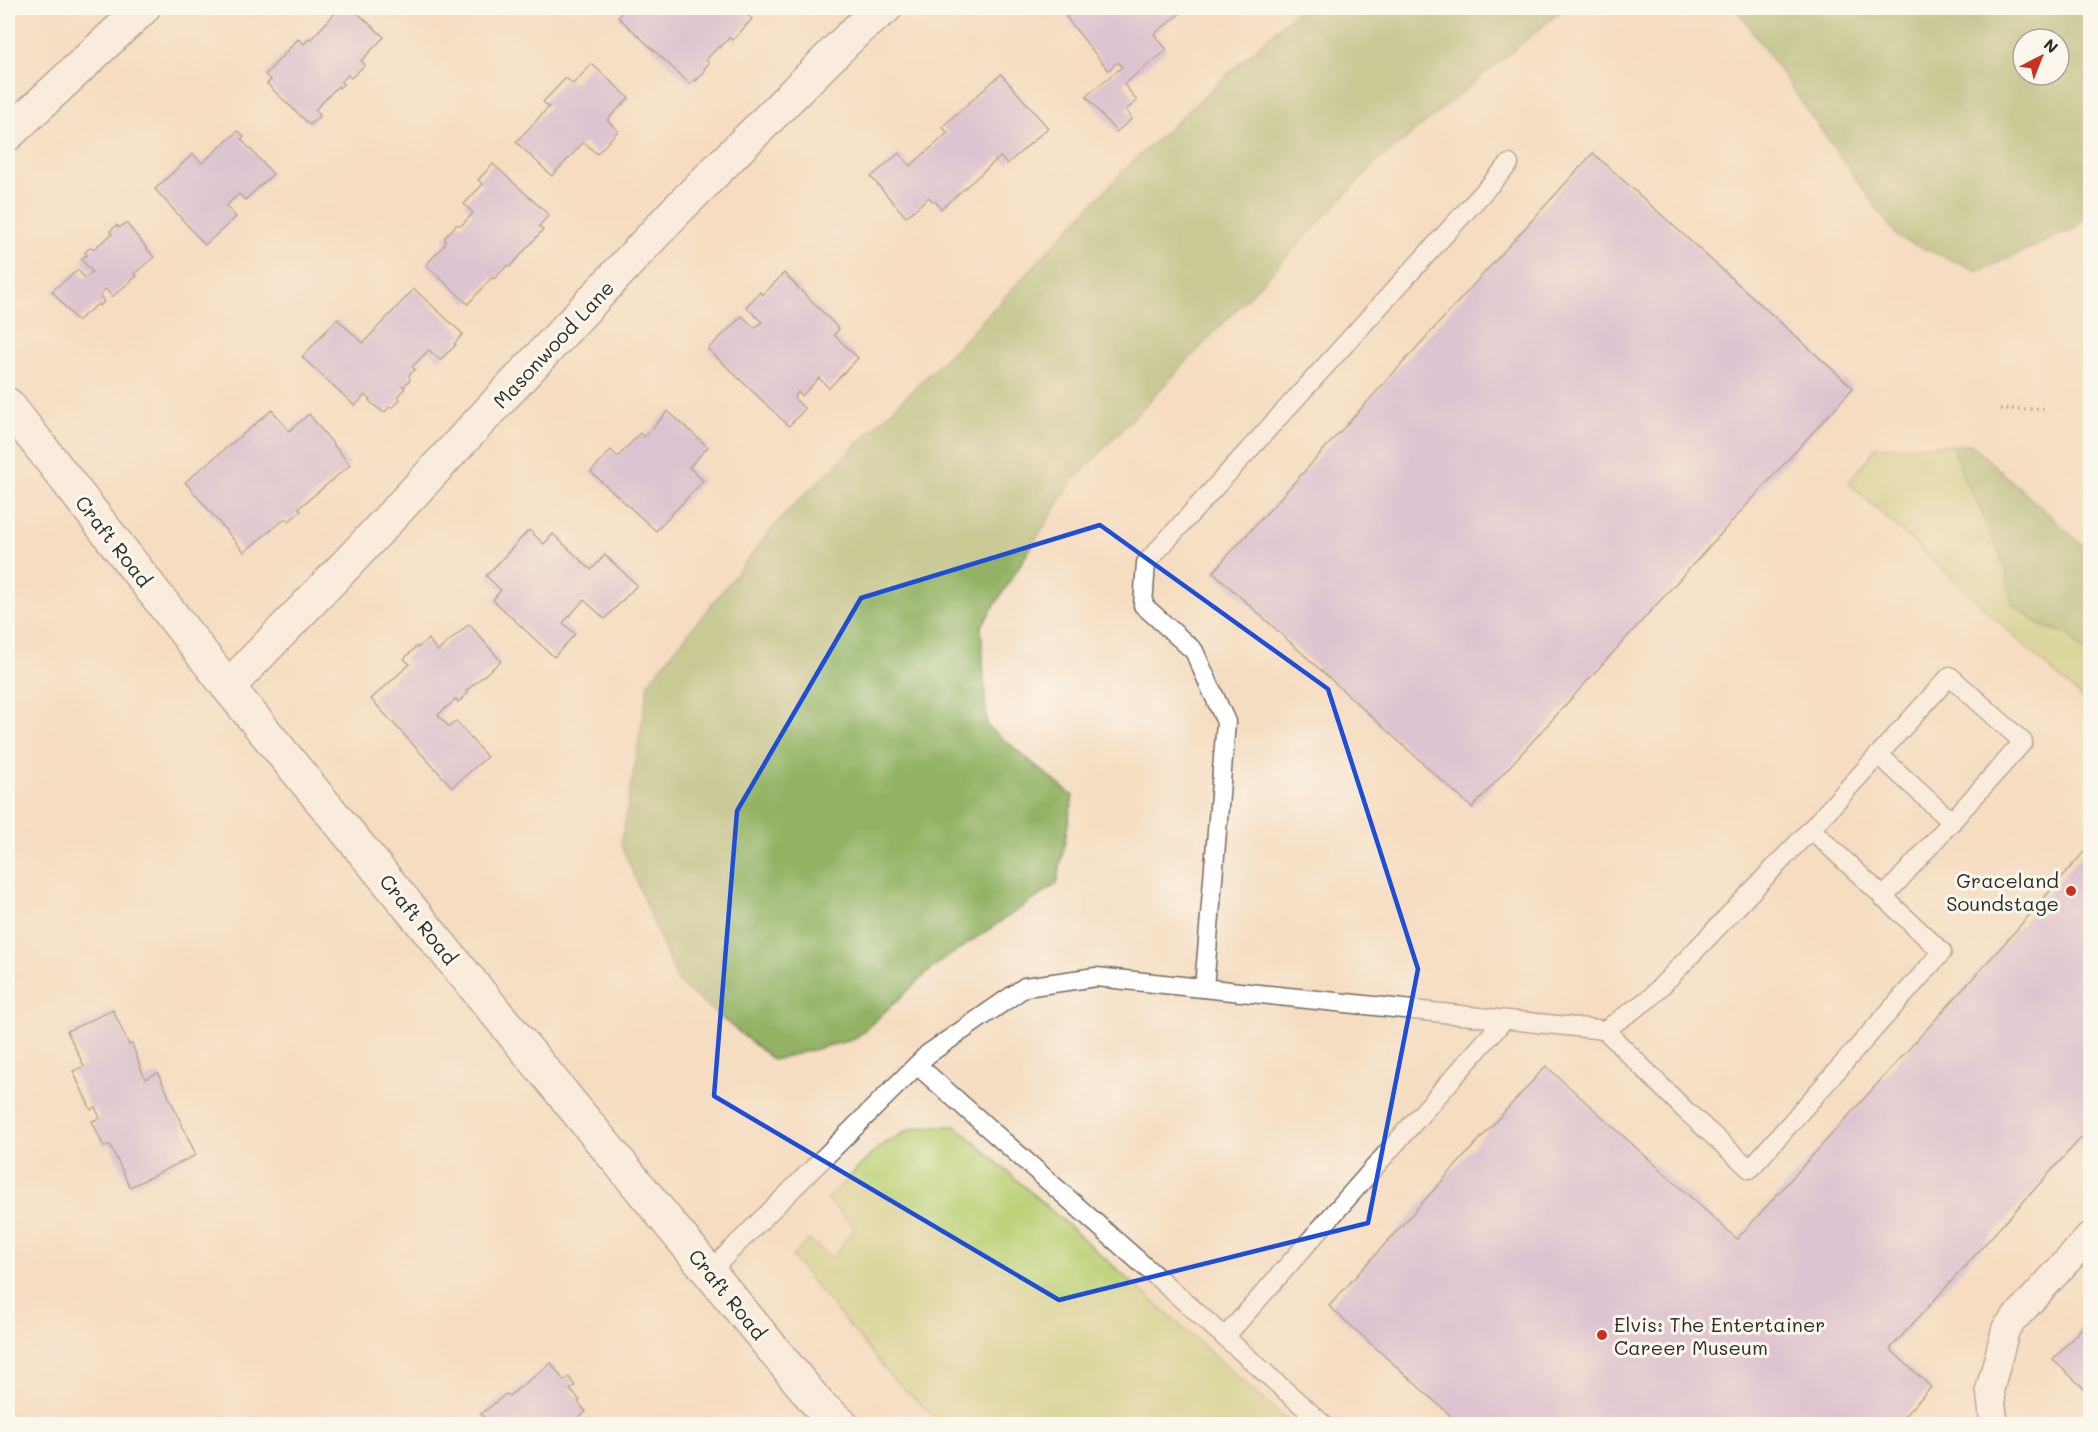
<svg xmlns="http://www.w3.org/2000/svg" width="2098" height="1432" viewBox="0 0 2098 1432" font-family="Mali,sans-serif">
  <rect width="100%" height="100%" fill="#fbf7ec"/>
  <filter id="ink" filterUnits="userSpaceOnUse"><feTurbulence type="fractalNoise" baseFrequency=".0167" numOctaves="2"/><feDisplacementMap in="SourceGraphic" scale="12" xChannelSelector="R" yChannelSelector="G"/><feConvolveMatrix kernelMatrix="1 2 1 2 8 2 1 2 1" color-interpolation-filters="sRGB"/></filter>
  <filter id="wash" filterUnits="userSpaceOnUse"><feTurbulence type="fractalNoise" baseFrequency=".008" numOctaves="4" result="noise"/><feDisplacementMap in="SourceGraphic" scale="24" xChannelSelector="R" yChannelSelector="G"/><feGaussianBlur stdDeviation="1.35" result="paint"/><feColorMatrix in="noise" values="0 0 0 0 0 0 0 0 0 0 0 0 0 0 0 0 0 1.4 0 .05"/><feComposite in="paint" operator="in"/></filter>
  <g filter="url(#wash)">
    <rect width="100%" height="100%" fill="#f5ddc1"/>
    <g fill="#bacf72" stroke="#727d4e" stroke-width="1.5">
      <polygon points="1953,445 1964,478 1981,509 2006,570 2012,603 2042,626 2068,634 2090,659 2090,706 1849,483 1876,447"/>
      <polygon points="933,1126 956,1126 1291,1424 943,1424 893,1379 792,1257 809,1240 832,1258 855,1228 827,1199 878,1148 910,1129"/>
    </g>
    <g fill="#93b264" stroke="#5f6e48" stroke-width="1.5" fill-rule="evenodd">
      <polygon points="1300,8 1565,8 1374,165 1072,482 981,627 987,726 1073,796 1057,884 937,964 855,1039 773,1060 678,982 621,844 649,682 781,518 965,339 1129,165"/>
      <path d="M1736,8H2090V212L2072,230L1979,271L1898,238L1818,126ZM2023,39H2059V75H2023Z"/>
      <polygon points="1971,444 2090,552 2090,659 2068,634 2042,626 2012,603 2006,570 1981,509 1964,478 1953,445"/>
    </g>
    <g id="blocks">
      <g fill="#c0a6e2">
        <polygon points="340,8 352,8 384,37 361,61 365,65 351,78 348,75 341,82 343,84 339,88 338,86 315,110 320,115 310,125 267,84 271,80 265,75 298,39 304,44 309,38 310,40"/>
        <polygon points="626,8 654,8 658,11 662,8 739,8 752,19 733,40 729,38 720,48 719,46 706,60 709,63 704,69 705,71 696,81 695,79 690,84 618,17"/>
        <polygon points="1078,8 1187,8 1154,34 1167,50 1124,84 1137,101 1126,110 1132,119 1116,132 1086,96 1122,67 1118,62 1108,70 1066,17"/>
        <polygon points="592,64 629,98 607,120 618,131 597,154 584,142 552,176 516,142 549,107 543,102 566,78 573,84"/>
        <polygon points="1001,74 1048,128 1007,164 1000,157 941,209 935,201 932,201 929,197 906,217 871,177 899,153 910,166 948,133 942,127"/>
        <polygon points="238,131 244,137 241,139 273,174 245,200 239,194 226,206 236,217 205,245 155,189 193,154 202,163"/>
        <polygon points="1593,153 1853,388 1472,808 1213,572"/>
        <polygon points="493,164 549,215 539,226 543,230 510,267 508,265 494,279 492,277 468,304 426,265 445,244 445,237 456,225 462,225 473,213 464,204 483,184 478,180"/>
        <polygon points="126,223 154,257 134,274 137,276 112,297 106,289 100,295 104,302 99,306 98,304 77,321 52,291 78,270 85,278 92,272 81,259 87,255 85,252 91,247 93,249 112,234 110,231 117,225 119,228"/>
        <polygon points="784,273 839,329 834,335 858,358 829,388 819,378 802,396 798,392 794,398 805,409 789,426 708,349 742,316 755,328 762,322 746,307 760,292 763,295"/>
        <polygon points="414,289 463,334 454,344 456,345 440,360 429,350 412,367 415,369 409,375 410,380 404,386 402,386 405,388 399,396 400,400 393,407 389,407 384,413 369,401 370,400 365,395 355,406 302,357 337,319 363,343"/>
        <polygon points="272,410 289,431 309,414 350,465 299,508 301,511 289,521 286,518 244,552 185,482"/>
        <polygon points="668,411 708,447 689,467 703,481 656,531 591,472 611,450 618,457 640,433 644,437"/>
        <polygon points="529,530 544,544 553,534 591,570 605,555 637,585 605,619 584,600 563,623 575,634 554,657 493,600 501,590 486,576"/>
        <polygon points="469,624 501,661 466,691 468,693 458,702 456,699 438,715 449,727 456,721 487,757 452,787 371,699 410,664 404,659 417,646 418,648 428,639 438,651"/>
        <polygon points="2090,845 2090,1128 1890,1349 1931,1387 1897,1424 1460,1424 1329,1306 1546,1066 1737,1239 2011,936"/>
        <polygon points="113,1010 129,1045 132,1044 145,1079 158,1073 196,1155 130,1187 110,1145 104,1147 92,1121 100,1118 95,1107 91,1110 73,1071 84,1066 67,1031"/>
        <polygon points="2090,1319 2090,1394 2053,1360"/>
        <polygon points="551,1363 564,1381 569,1377 575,1386 570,1390 580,1400 578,1402 586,1412 571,1424 535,1424 532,1421 528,1424 490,1424 481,1414 506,1394 509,1396"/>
      </g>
    </g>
  </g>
  <g filter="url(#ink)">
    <use href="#blocks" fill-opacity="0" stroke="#726960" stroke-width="1.5"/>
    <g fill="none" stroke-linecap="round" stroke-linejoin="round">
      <defs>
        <g id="service">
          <polyline points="1879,755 1952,822"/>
          <polyline points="1204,988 1226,722 1194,651 1143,605 1146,563 1509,164"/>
          <polyline points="1605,1030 1685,1110 1750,1169 1942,952 1811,829"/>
          <polyline points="917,1065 1323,1424"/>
          <polyline points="709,1272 928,1054 1025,987 1096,977 1605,1030 1650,998 1811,829 1950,676 2023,742 1883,898"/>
          <polyline points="1225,1337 1504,1020"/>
        </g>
        <polyline id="pedestrian" points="1994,1424 1990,1389 2006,1328 2090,1236"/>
        <g id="minor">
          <polyline points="8,134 143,8"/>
          <polyline points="228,687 345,566 674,213 859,28 885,8"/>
        </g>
        <polyline id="tertiary" points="8,405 228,687 818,1404 841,1424"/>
      </defs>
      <use href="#service" stroke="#726960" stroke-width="21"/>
      <use href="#pedestrian" stroke="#726960" stroke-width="30"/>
      <use href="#minor" stroke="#726960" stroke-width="36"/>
      <use href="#tertiary" stroke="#726960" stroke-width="36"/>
      <polyline stroke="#726960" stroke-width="4" stroke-dasharray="1.5 4.5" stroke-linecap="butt" points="2000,409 2048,409"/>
      <use href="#service" stroke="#fff" stroke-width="18"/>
      <use href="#pedestrian" stroke="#fff" stroke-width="27"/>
      <use href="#minor" stroke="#fff" stroke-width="33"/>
      <use href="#tertiary" stroke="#fff" stroke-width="33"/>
    </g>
  </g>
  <path d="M0 0H2098V1432H0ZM1100,525L1328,689L1418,969L1368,1223L1059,1300L714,1096L737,811L861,598Z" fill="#f5ddc1" fill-opacity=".55" fill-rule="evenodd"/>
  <path fill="none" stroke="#1d4ed8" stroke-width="4.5" stroke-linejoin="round" d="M1100,525L1328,689L1418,969L1368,1223L1059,1300L714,1096L737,811L861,598Z"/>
  <g fill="#c8321e" stroke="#fbf7ec" stroke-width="2">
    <circle cx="2071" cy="891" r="6"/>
    <circle cx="1602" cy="1335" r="6"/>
  </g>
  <g text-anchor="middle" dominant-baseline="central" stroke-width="6" stroke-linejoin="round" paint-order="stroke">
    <g font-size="20" fill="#2b2b2b" stroke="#fbf7ec">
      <text transform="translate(553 344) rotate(-47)">Masonwood Lane</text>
      <text transform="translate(114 541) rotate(52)">Craft Road</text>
      <text transform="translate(419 919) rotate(51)">Craft Road</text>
      <text transform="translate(728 1294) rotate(51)">Craft Road</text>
    </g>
    <g font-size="20" fill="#2b2b2b" stroke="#fbf7ec" text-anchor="end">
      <text x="2059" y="880">Graceland<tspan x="2059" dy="23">Soundstage</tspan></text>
      <text x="1614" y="1324" text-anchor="start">Elvis: The Entertainer<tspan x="1614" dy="23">Career Museum</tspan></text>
    </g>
  </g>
  <rect width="2098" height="1432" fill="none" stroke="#fbf7ec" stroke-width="30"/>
  <g transform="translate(2041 57) rotate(42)"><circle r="28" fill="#fbf7ec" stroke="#a8a59f" stroke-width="1.5"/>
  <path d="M0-4.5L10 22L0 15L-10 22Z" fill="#c8321e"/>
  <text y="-9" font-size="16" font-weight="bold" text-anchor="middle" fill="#2b2b2b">N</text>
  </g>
</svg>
